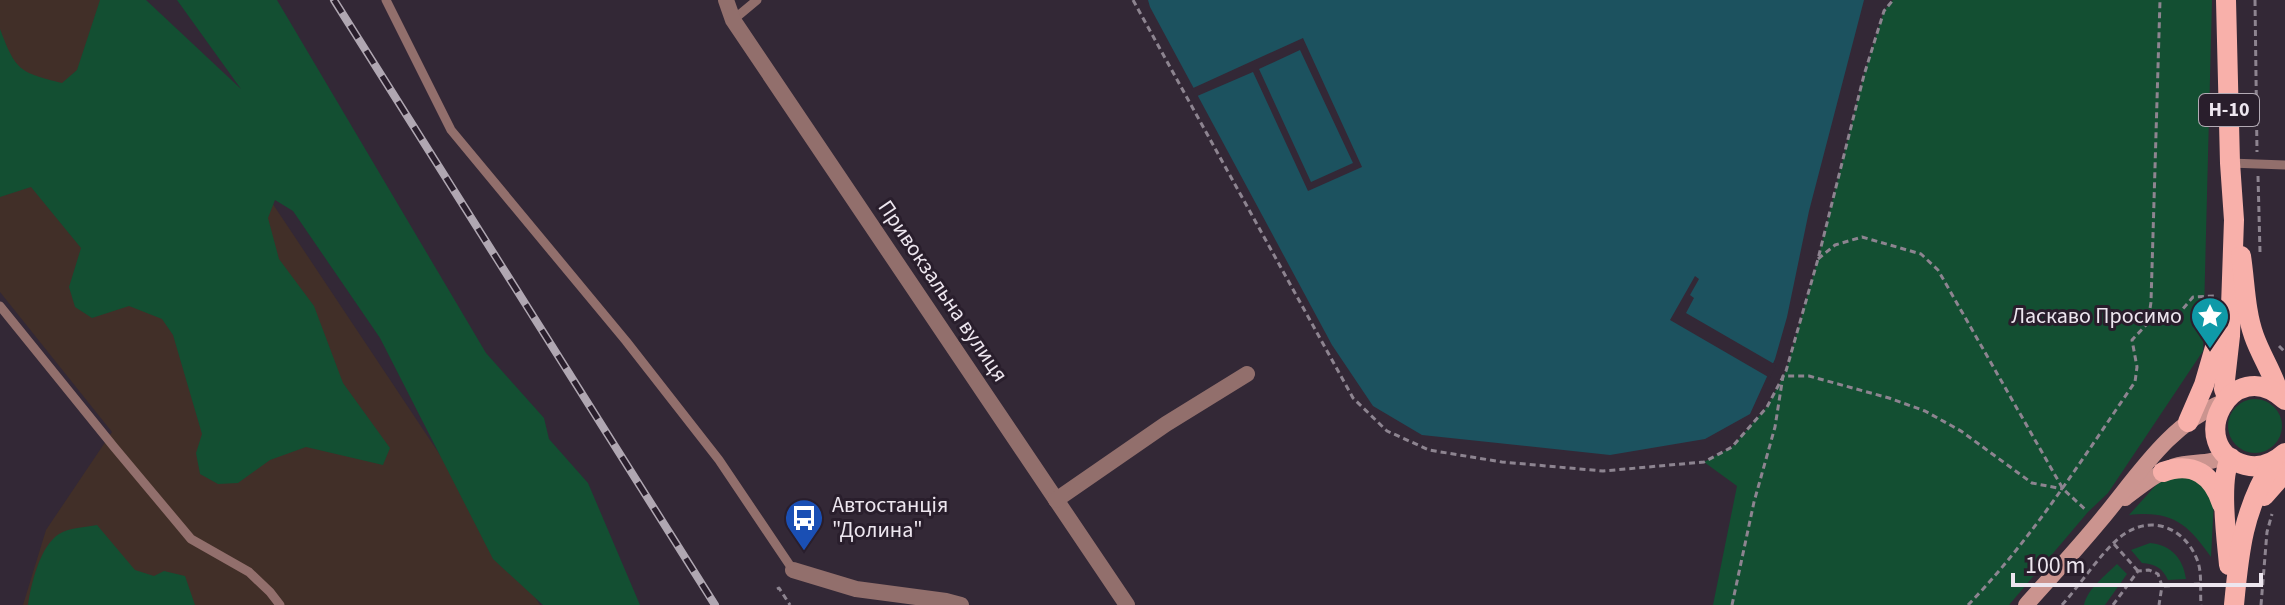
<svg xmlns="http://www.w3.org/2000/svg" width="2285" height="605" viewBox="0 0 2285 605" font-family="'Source Sans 3',sans-serif">
  <rect width="100%" height="100%" fill="#332836"/>
  <polygon fill="#412f28" points="0,0 137,0 540,605 23,605 46,530 112,432 0,292"/>
  <g fill="#134f32">
    <path d="M100,0H146L241,89L177,0H277L486,353L544,418L549,439L588,483L640,605H543L493,559L380,338L293,211L275,200L268,218L279,259L314,306L343,383L390,448L383,465L306,447L270,460L238,483L218,484L200,474L196,453L202,434L173,335L162,319L129,306L92,318L75,307L69,287L81,248L31,187L0,197V29C16,71 19,72 62,83L77,70Z"/>
    <polygon points="1893,0 2212,0 2203,351 2108,493 2088,512 2009,605 1713,605 1737,486 1704,462 1732,447 1767,407 1786,371 1818,259 1864,75 1884,11"/>
    <circle cx="2255" cy="426" r="27"/>
    <path d="M2196,476L2214,500L2211,557C2188,524 2172,510 2129,515L2157,484L2166,478Z"/>
    <path d="M97,525L135,570L154,576L164,571L185,576L195,605H28C31,584 40,546 59,534C68,528 86,527 97,525Z"/>
    <path d="M2150,543C2171,545 2183,558 2186,579L2168,580C2162,568 2156,564 2142,563L2131,550Z"/>
    <path d="M2117,564L2127,574L2105,605H2084C2088,588 2105,576 2117,564Z"/>
  </g>
  <polygon fill="#1c525f" points="1148,0 1864,0 1809,211 1787,317 1775,359 1750,414 1705,439 1610,455 1422,435 1373,406 1332,345 1150,7"/>
  <g fill="#332836" fill-rule="evenodd">
    <path d="M1303,38L1362,167L1308,191L1253,72L1195,97L1191,89ZM1300,50L1353,163L1311,182L1259,69Z"/>
    <polygon points="1695,276 1699,279 1690,295 1694,298 1686,313 1776,365 1770,378 1670,320"/>
  </g>
  <g fill="none" stroke-linecap="round" stroke-linejoin="round">
    <g stroke="#8d8490" stroke-width="3" stroke-dasharray="6 4" stroke-linecap="butt">
      <polyline points="1133,0 1353,398 1387,431 1429,450 1502,462 1603,471 1704,462 1732,447 1767,407 1786,371 1818,259 1864,75 1884,11 1893,0"/>
      <polyline points="2255,0 2257,152"/>
      <polyline points="2258,176 2260,252"/>
      <polyline points="1818,259 1835,245 1862,237 1921,254 1938,270 2063,489 2087,511"/>
      <polyline points="2148,323 2175,318 2193,297 2214,296"/>
      <polyline points="2279,346 2285,352"/>
      <polyline points="2114,544 2138,571"/>
      <polyline points="2164,586 2200,584"/>
      <polyline points="777,589 779,588 790,605"/>
      <polyline points="1732,605 1754,502 1775,427 1783,376 1809,376 1889,398 1925,411 1961,431 2032,483 2063,489"/>
      <path d="M1968,605C2033,538 2082,459 2135,382L2137,367L2132,340L2148,323L2151,302L2160,0"/>
      <path d="M2062,605C2080,585 2100,554 2119,538C2149,513 2185,526 2198,562C2202,574 2200,592 2201,605"/>
      <polyline points="2113,605 2138,571 2149,570 2158,574 2162,586 2159,605"/>
      <polyline points="2261,605 2267,532 2272,514"/>
    </g>
    <g stroke="#926f6c" stroke-width="9">
      <polyline points="386,0 451,130 626,341 719,460 793,570"/>
      <polyline points="733,20 757,0"/>
      <polyline points="2230,163 2285,165"/>
      <polyline points="0,306 114,447 191,539 249,572 270,592 280,605"/>
    </g>
    <g stroke="#926f6c" stroke-width="16">
      <polyline points="726,0 733,20 1127,605"/>
      <polyline points="1056,500 1166,424 1247,374"/>
      <polyline points="793,570 856,589 946,601 961,605"/>
    </g>
    <g stroke="#cb948f" stroke-width="16">
      <path d="M2125,498C2141,486 2157,473 2175,466C2192,460 2212,466 2226,454"/>
      <path d="M2026,605C2051,577 2076,550 2100,521C2137,477 2168,425 2223,402"/>
    </g>
    <g stroke="#f8b0aa" stroke-width="20">
      <polyline points="2226,0 2230,163 2234,220 2230,336 2224,389 2227,397"/>
      <path d="M2241,256C2245,282 2245,311 2254,336C2261,356 2273,373 2279,394"/>
      <path d="M2285,400C2231,350 2182,449 2245,465C2260,469 2274,463 2285,453"/>
      <polyline points="2188,422 2204,385 2220,330"/>
      <path d="M2163,472C2193,461 2213,475 2222,504"/>
      <polyline points="2264,496 2285,472"/>
      <path d="M2229,565C2227,541 2218,477 2231,458"/>
      <path d="M2234,605C2239,551 2243,510 2273,462"/>
    </g>
    <defs>
      <polyline id="rail" points="334,0 715,605"/>
    </defs>
    <use href="#rail" stroke="#b0a7b2" stroke-width="8"/>
    <use href="#rail" stroke="#291e2c" stroke-width="5" stroke-dasharray="15" stroke-linecap="butt"/>
  </g>
  <defs>
    <symbol id="sight-pin" viewBox="-11 -11 22 30"><path d="M0 17L-7.5 6A9.5 9.5 0 1 1 7.5 6Z" fill="#0f9aa8" stroke="#291e2c"/><path d="M0-6L1.8-2.2L6-1.7L2.9 1.2L3.7 5.4L0 3.3L-3.7 5.4L-2.9 1.2L-6-1.7L-1.8-2.2Z" fill="#fff"/></symbol>
    <symbol id="bus-pin" viewBox="-11 -11 22 30"><path d="M0 17L-7.5 6A9.5 9.5 0 1 1 7.5 6Z" fill="#1a4fb4" stroke="#291e2c"/><path d="M-5-6H5V4H4V6H2V4H-2V6H-4V4H-5ZM-3.5-4V0h7V-4ZM-3.5 1.2v1.5H-2V1.2ZM2 1.2v1.5H3.5V1.2Z" fill="#fff"/></symbol>
  </defs>
  <g fill-rule="evenodd">
    <use href="#sight-pin" x="2188" y="294" width="44" height="60"/>
    <use href="#bus-pin" x="782" y="496" width="44" height="60"/>
  </g>
  <g text-anchor="middle" dominant-baseline="central" stroke-width="6" stroke-linejoin="round" paint-order="stroke">
    <rect fill="#291e2c" stroke="#b2aab4" stroke-width="2" x="2199" y="94" width="60" height="32" rx="6"/>
    <g font-size="20" font-weight="bold" fill="#ede6ef">
      <text x="2229" y="110">Н-10</text>
    </g>
    <g font-size="22" fill="#ede6ef" stroke="#291e2c">
      <text transform="translate(943 291) rotate(56)">Привокзальна вулиця</text>
    </g>
    <g font-size="22" fill="#ede6ef" stroke="#291e2c" text-anchor="end">
      <text x="2182" y="316">Ласкаво Просимо</text>
      <text x="832" y="505" text-anchor="start">Автостанція<tspan x="832" dy="25">"Долина"</tspan></text>
    </g>
  </g>
  <path d="M2013 573v12h248v-12" fill="none" stroke="#ede6ef" stroke-width="4"/>
  <text x="2025" y="573" font-size="24" fill="#ede6ef" stroke="#291e2c" stroke-width="6" paint-order="stroke">100 m</text>
</svg>
